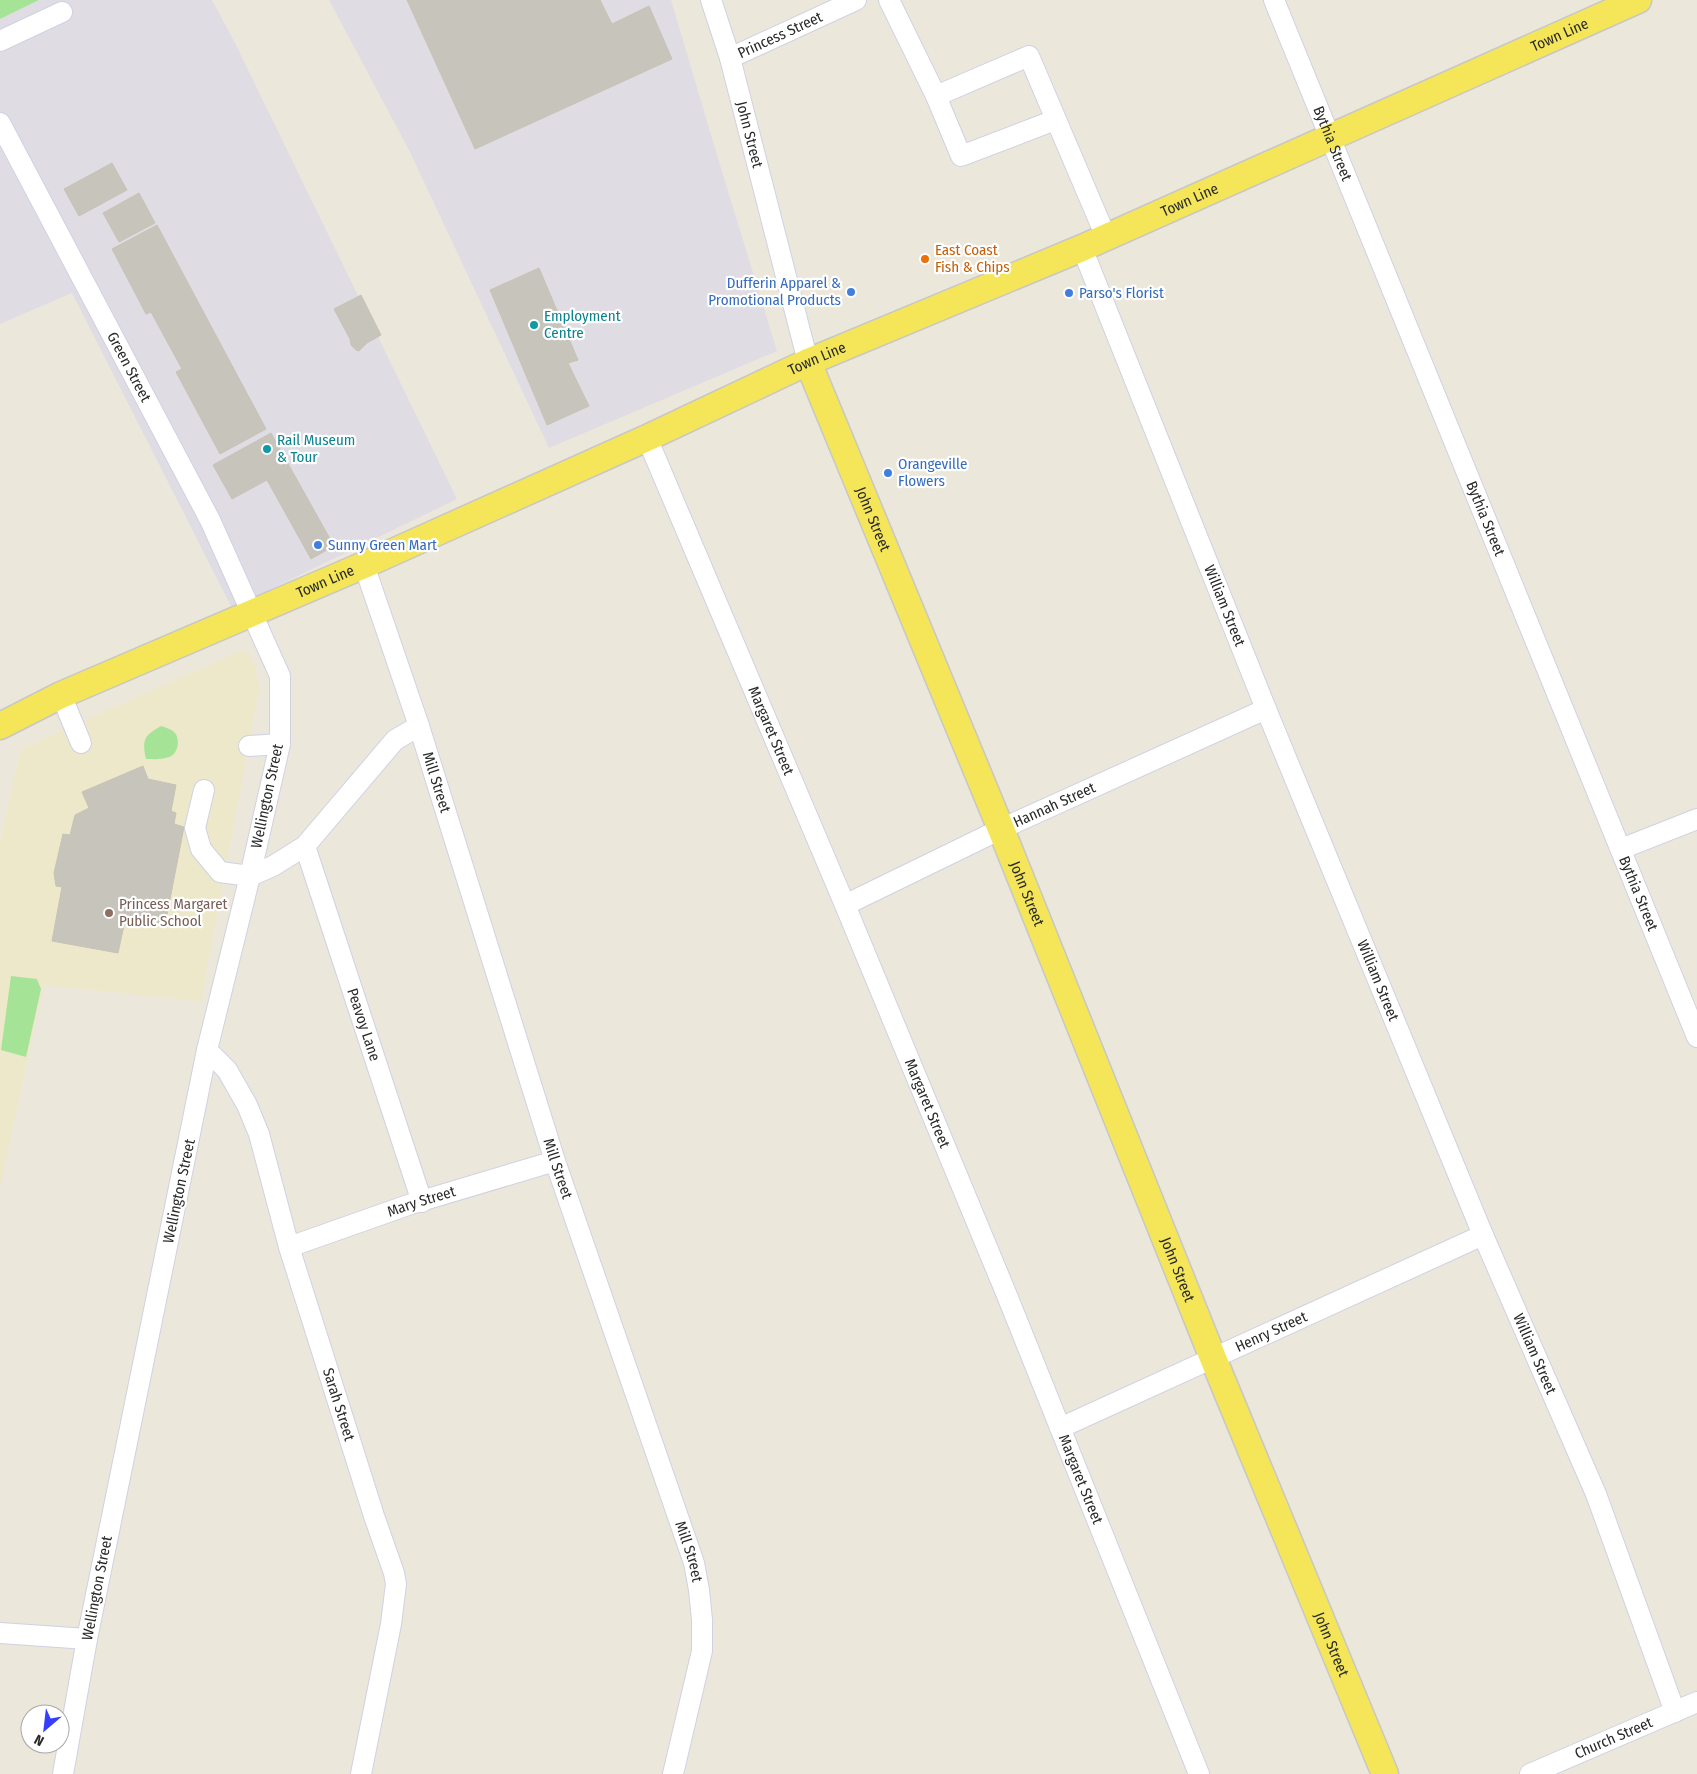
<svg xmlns="http://www.w3.org/2000/svg" width="1697" height="1774" viewBox="0 0 1697 1774" font-family="'Fira Sans Condensed',sans-serif">
  <rect width="100%" height="100%" fill="#ece7db"/>
  <g fill="#dfdce4">
    <polygon points="39,0 212,0 234,41 457,499 232,608 72,293 0,324 0,19"/>
    <polygon points="329,0 671,0 720,165 777,351 549,448 409,150"/>
  </g>
  <polygon fill="#eee8ca" points="245,649 255,665 259,690 201,1001 43,985 0,1188 0,842 21,749"/>
  <g fill="#a5e496">
    <polygon points="0,0 39,0 0,19"/>
    <path d="M161,726C165,727 170,729 173,731C181,737 179,754 169,757C161,760 153,759 146,759C142,739 144,736 161,726Z"/>
    <polygon points="11,976 37,979 41,989 26,1057 1,1050"/>
  </g>
  <g fill="#c7c4bb" stroke="#c7c3b5">
    <polygon points="407,0 600,0 612,24 649,6 672,59 475,149"/>
    <polygon points="112,163 127,190 79,216 64,189"/>
    <polygon points="139,193 155,223 119,242 103,213"/>
    <polygon points="157,225 266,429 220,454 176,372 182,369 151,312 146,314 112,249"/>
    <polygon points="539,268 578,360 568,363 589,406 547,425 490,290"/>
    <polygon points="361,295 381,335 367,343 359,351 356,350 351,345 350,339 334,309"/>
    <polygon points="271,433 334,546 311,559 267,480 232,499 213,465"/>
    <polygon points="143,766 148,779 176,785 171,811 176,813 174,824 184,827 165,925 126,916 118,953 52,941 62,887 56,886 54,873 63,834 70,835 75,815 89,808 82,792"/>
  </g>
  <g fill="none" stroke-linecap="round" stroke-linejoin="round">
    <defs>
      <g id="minor">
        <path id="s1" d="M711,0L730,58L808,362"/>
        <polyline points="889,0 936,96"/>
        <path id="s2" d="M1274,0L1697,1037"/>
        <polyline points="0,41 62,12"/>
        <path id="s3" d="M730,58L856,0"/>
        <polyline points="1055,120 961,156 936,96 1029,56 1106,237"/>
        <path id="s4" d="M0,123L210,520L280,676V744L250,876L207,1050L87,1639L63,1774"/>
        <path id="s5" d="M1082,248L1266,709L1483,1235L1596,1494L1675,1712"/>
        <path id="s6" d="M647,438L845,905L1006,1293L1199,1774"/>
        <path id="s7" d="M364,565L419,726L555,1161L694,1563L699,1590L702,1620V1651L673,1774"/>
        <polyline points="61,695 81,743"/>
        <polyline points="249,746 280,744"/>
        <polyline points="204,790 195,828 201,849 220,872 250,876 273,866 305,846 395,740 419,726"/>
        <path id="s8" d="M305,846L422,1202"/>
        <polyline points="1621,849 1697,819"/>
        <path id="s9" d="M845,905L1001,829L1266,709"/>
        <path id="s10" d="M207,1050L227,1070L247,1105L259,1134L289,1247L374,1516L394,1573L396,1584L391,1624L361,1774"/>
        <path id="s11" d="M289,1247L411,1204L555,1161"/>
        <path id="s12" d="M1060,1428L1483,1235"/>
        <polyline points="0,1633 87,1639"/>
        <path id="s13" d="M1530,1774L1697,1702"/>
      </g>
      <g id="major">
        <path id="s14" d="M808,362L1001,829L1213,1358L1385,1774"/>
        <path id="s15" d="M0,726L61,695L364,565L647,438L808,362L1082,248L1638,0"/>
      </g>
    </defs>
    <use href="#minor" stroke="#d0d1e3" stroke-width="22"/>
    <use href="#major" stroke="#c7c7c7" stroke-width="29"/>
    <use href="#minor" stroke="#fff" stroke-width="20"/>
    <use href="#major" stroke="#f4e658" stroke-width="26"/>
  </g>
  <circle fill="#e8710a" stroke="#fff" stroke-width="2" cx="925" cy="259" r="5"/>
  <g fill="#3f7fe0" stroke="#fff" stroke-width="2">
    <circle cx="851" cy="292" r="5"/>
    <circle cx="1069" cy="293" r="5"/>
    <circle cx="888" cy="473" r="5"/>
    <circle cx="318" cy="545" r="5"/>
  </g>
  <g fill="#0f9aa8" stroke="#fff" stroke-width="2">
    <circle cx="534" cy="325" r="5"/>
    <circle cx="267" cy="449" r="5"/>
  </g>
  <circle fill="#8d6e63" stroke="#fff" stroke-width="2" cx="109" cy="913" r="5"/>
  <g text-anchor="middle" dominant-baseline="central" stroke-width="4.5" stroke-linejoin="round" paint-order="stroke">
    <g font-size="15" fill="#292929" stroke="#fff">
      <text stroke="none"><textPath href="#s3" startOffset="55">Princess Street</textPath></text>
      <text stroke="none"><textPath href="#s15" startOffset="1706">Town Line</textPath></text>
      <text stroke="none"><textPath href="#s1" startOffset="140">John Street</textPath></text>
      <text stroke="none"><textPath href="#s2" startOffset="155">Bythia Street</textPath></text>
      <text stroke="none"><textPath href="#s15" startOffset="1301">Town Line</textPath></text>
      <text stroke="none"><textPath href="#s15" startOffset="896">Town Line</textPath></text>
      <text stroke="none"><textPath href="#s4" startOffset="276">Green Street</textPath></text>
      <text stroke="none"><textPath href="#s2" startOffset="560">Bythia Street</textPath></text>
      <text stroke="none"><textPath href="#s14" startOffset="170">John Street</textPath></text>
      <text stroke="none"><textPath href="#s15" startOffset="356">Town Line</textPath></text>
      <text stroke="none"><textPath href="#s5" startOffset="385">William Street</textPath></text>
      <text stroke="none"><textPath href="#s6" startOffset="318">Margaret Street</textPath></text>
      <text stroke="none"><textPath href="#s7" startOffset="229">Mill Street</textPath></text>
      <text transform="translate(267 796) rotate(-78)">Wellington Street</text>
      <text stroke="none"><textPath href="#s9" startOffset="232">Hannah Street</textPath></text>
      <text stroke="none"><textPath href="#s2" startOffset="965">Bythia Street</textPath></text>
      <text stroke="none"><textPath href="#s14" startOffset="575">John Street</textPath></text>
      <text stroke="none"><textPath href="#s5" startOffset="790">William Street</textPath></text>
      <text stroke="none"><textPath href="#s8" startOffset="188">Peavoy Lane</textPath></text>
      <text stroke="none"><textPath href="#s6" startOffset="722">Margaret Street</textPath></text>
      <text stroke="none"><textPath href="#s7" startOffset="634">Mill Street</textPath></text>
      <text transform="translate(179 1191) rotate(-78)">Wellington Street</text>
      <text stroke="none"><textPath href="#s11" startOffset="140">Mary Street</textPath></text>
      <text stroke="none"><textPath href="#s14" startOffset="980">John Street</textPath></text>
      <text stroke="none"><textPath href="#s12" startOffset="232">Henry Street</textPath></text>
      <text stroke="none"><textPath href="#s5" startOffset="1195">William Street</textPath></text>
      <text stroke="none"><textPath href="#s10" startOffset="382">Sarah Street</textPath></text>
      <text stroke="none"><textPath href="#s6" startOffset="1128">Margaret Street</textPath></text>
      <text stroke="none"><textPath href="#s7" startOffset="1039">Mill Street</textPath></text>
      <text transform="translate(97 1588) rotate(-79)">Wellington Street</text>
      <text stroke="none"><textPath href="#s14" startOffset="1385">John Street</textPath></text>
      <text stroke="none"><textPath href="#s13" startOffset="91">Church Street</textPath></text>
    </g>
    <g font-size="15" fill="#c56008" stroke="#fff" text-anchor="start">
      <text x="935" y="250">East Coast<tspan x="935" dy="17">Fish &amp; Chips</tspan></text>
    </g>
    <g font-size="15" fill="#366cbe" stroke="#fff" text-anchor="start">
      <text x="841" y="283" text-anchor="end">Dufferin Apparel &amp;<tspan x="841" dy="17">Promotional Products</tspan></text>
      <text x="1079" y="293">Parso's Florist</text>
      <text x="898" y="464">Orangeville<tspan x="898" dy="17">Flowers</tspan></text>
      <text x="328" y="545">Sunny Green Mart</text>
    </g>
    <g font-size="15" fill="#0d838f" stroke="#fff" text-anchor="start">
      <text x="544" y="316">Employment<tspan x="544" dy="17">Centre</tspan></text>
      <text x="277" y="440">Rail Museum<tspan x="277" dy="17">&amp; Tour</tspan></text>
    </g>
    <g font-size="15" fill="#785e54" stroke="#fff" text-anchor="start">
      <text x="119" y="904">Princess Margaret<tspan x="119" dy="17">Public School</tspan></text>
    </g>
  </g>
  <g transform="translate(45 1729) rotate(208)"><circle r="24" fill="#ffffff" stroke="#a9a9a9"/>
  <path d="M0-4L9 19L0 12L-9 19Z" fill="#363ffe"/>
  <text y="-8" font-size="14" font-weight="bold" text-anchor="middle" fill="#292929">N</text>
  </g>
</svg>
